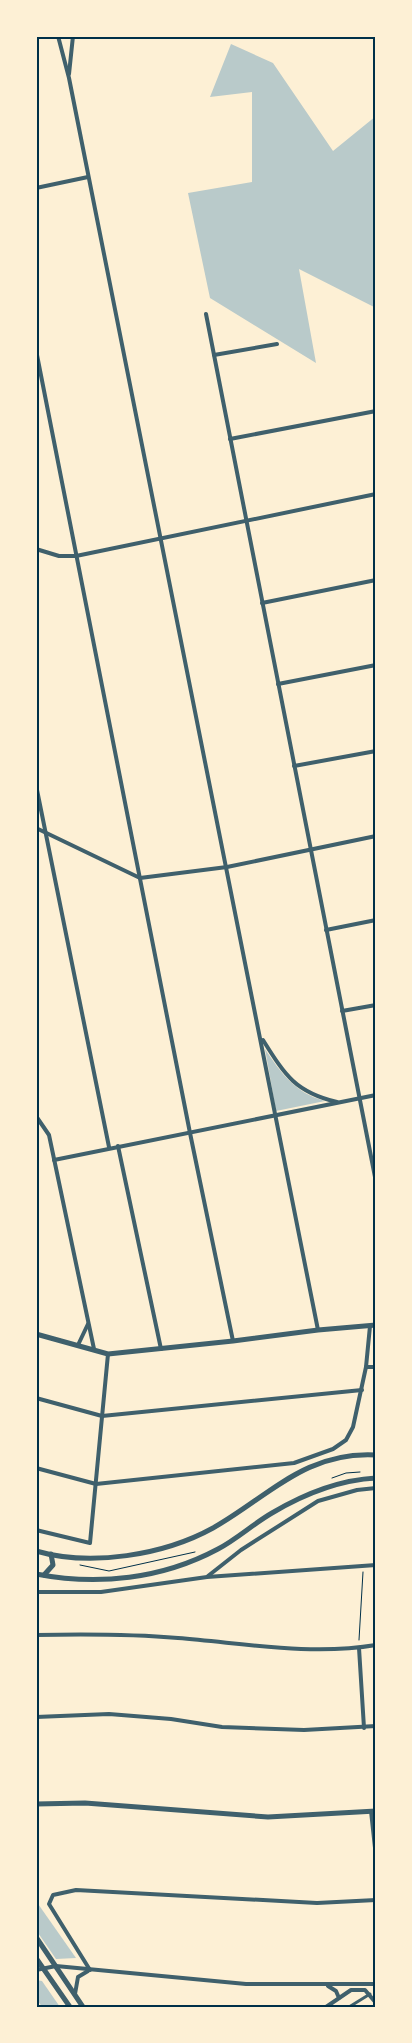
<svg xmlns="http://www.w3.org/2000/svg" width="412" height="2043" viewBox="0 0 412 2043" font-family="Karla,sans-serif">
  <rect width="100%" height="100%" fill="#fdf0d5"/>
  <g fill="#b9caca">
    <polygon points="231,44 273,63 333,151 376,116 376,308 299,269 316,363 210,298 188,193 252,182 252,92 210,97"/>
    <path d="M265,1049C281,1073 295,1093 325,1101L276,1111Z"/>
    <polygon points="36,1901 76,1958 56,1959 36,1930"/>
    <polygon points="36,1980 42,1981 60,2007 42,2007 36,1998"/>
  </g>
  <g fill="none" stroke-linecap="round" stroke-linejoin="round">
    <g stroke="#003049" stroke-width="1">
      <polyline points="332,1478 346,1473 360,1472"/>
      <polyline points="80,1565 109,1571 195,1552"/>
      <polyline points="359,1640 363,1572"/>
    </g>
    <polyline stroke="#3f606c" stroke-width="3" points="349,2007 370,1994"/>
    <g stroke="#3f606c" stroke-width="4">
      <polyline points="58,36 69,78 318,1330"/>
      <polyline points="69,74 73,36"/>
      <polyline points="36,188 88,177"/>
      <polyline points="206,314 376,1182"/>
      <polyline points="36,350 190,1133 233,1341"/>
      <polyline points="214,355 277,344"/>
      <polyline points="230,439 376,411"/>
      <polyline points="36,549 59,556 76,556 376,494"/>
      <polyline points="262,603 376,580"/>
      <polyline points="278,684 376,665"/>
      <polyline points="294,766 376,751"/>
      <polyline points="36,785 109,1147"/>
      <polyline points="36,828 140,878 227,867 376,836"/>
      <polyline points="326,930 376,920"/>
      <polyline points="342,1011 376,1005"/>
      <path d="M263,1040C285,1075 295,1092 337,1102"/>
      <polyline points="36,1116 49,1135 94,1349"/>
      <polyline points="118,1146 161,1349"/>
      <polyline points="54,1160 376,1095"/>
      <polyline points="78,1345 88,1324"/>
      <polyline points="366,1367 376,1367"/>
      <polyline points="36,1398 102,1416 362,1390"/>
      <polyline points="36,1468 96,1484 294,1463 333,1449 346,1440 353,1427 366,1367 370,1326"/>
      <polyline points="36,1530 90,1543 108,1354"/>
      <polyline points="208,1576 241,1550 318,1501 357,1490 376,1488"/>
      <polyline points="36,1592 101,1592 207,1577 376,1565"/>
      <path d="M36,1635C83,1634 131,1634 178,1638C243,1643 310,1656 376,1645"/>
      <polyline points="359,1648 364,1728"/>
      <polyline points="36,1717 109,1714 171,1719 222,1727 304,1730 376,1726"/>
      <polyline points="371,1811 376,1857"/>
      <polyline points="36,1970 56,1966 246,1984 376,1984"/>
      <polyline points="90,1970 49,1904 53,1895 76,1890 317,1903 376,1900"/>
      <polyline points="328,1986 336,1991 339,1998"/>
      <polyline points="75,1994 78,1977 88,1971"/>
      <polyline points="36,2004 38,2007"/>
      <polyline points="326,2007 351,1990 365,1990 376,2003"/>
    </g>
    <g stroke="#3f606c" stroke-width="5">
      <polyline points="36,1334 108,1354 233,1341 318,1330 376,1325"/>
      <path d="M36,1551C91,1567 164,1555 213,1528C268,1497 305,1451 376,1455"/>
      <path d="M36,1574C98,1586 162,1579 218,1549C237,1539 253,1524 272,1513C304,1494 338,1480 376,1478"/>
      <polyline points="44,1575 53,1565 51,1554"/>
      <polyline points="36,1804 85,1803 268,1817 376,1811"/>
      <polyline points="36,1937 83,2007"/>
      <polyline points="36,1958 70,2007"/>
    </g>
  </g>
  <rect width="412" height="2043" fill="none" stroke="#fdf0d5" stroke-width="75"/>
  <rect x="38" y="38" width="336" height="1968" fill="none" stroke="#003049" stroke-width="2"/>
</svg>
